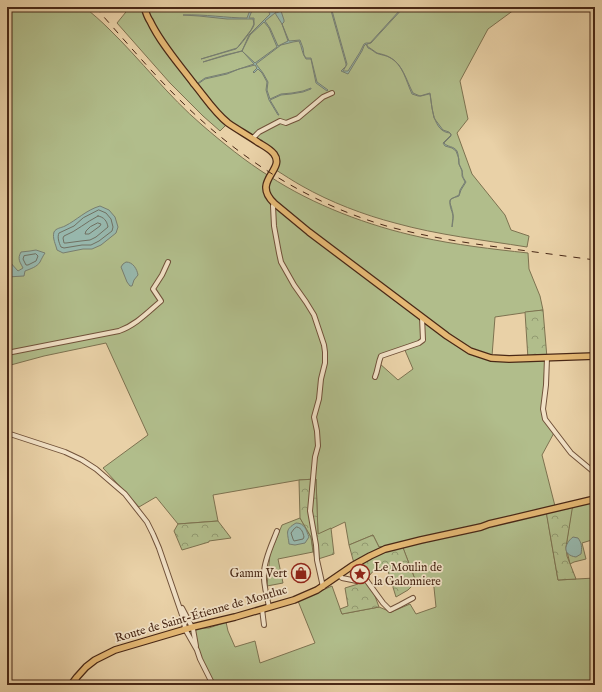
<svg xmlns="http://www.w3.org/2000/svg" width="602" height="692" viewBox="0 0 602 692" font-family="'IM FELL English',serif">
  <defs>
    <pattern id="forest-crowns" width="20" height="18" patternUnits="userSpaceOnUse"><rect width="20" height="18" fill="#b1bd8b"/><path d="M2 6a3 3 0 1 1 6 0M12 15a3 3 0 1 1 6 0" fill="none" stroke="#929a71"/></pattern>
  </defs>
  <rect width="100%" height="100%" fill="#e9d1a7"/>
  <filter id="stains"><feTurbulence type="fractalNoise" baseFrequency=".005" numOctaves="4"/><feColorMatrix values="0 0 0 0 .2 0 0 0 0 .09 0 0 0 0 .02 0 0 0 .5 -.17"/></filter>
  <radialGradient id="worn" r=".72"><stop offset=".6" stop-color="#630" stop-opacity="0"/><stop offset="1" stop-color="#630" stop-opacity=".3"/></radialGradient>
  <g fill="#b1bd8b" stroke="#7d7250" fill-rule="evenodd">
    <path d="M7,7H84C93,14 101,21 109,29C141,60 168,96 202,125C223,143 245,161 269,176C313,205 369,226 420,237C456,245 492,249 528,253L529,269L540,296L543,310L495,317L492,356L545,359L543,409L545,419L555,431L542,455L555,506L546,510L558,580L595,578V685H213L191,640L188,628H209L226,622L228,631L235,647L255,641L260,663L315,643L298,601L332,586L342,614L379,607L391,612L410,604L416,614L436,607L433,578L416,582L403,548L419,541L379,547L373,535L349,545L345,522L318,535L316,479L299,480L213,495L218,521L178,524L156,497L139,507L103,468L148,435L106,343L44,356L7,366ZM404,348L413,369L398,380L379,363L382,356Z"/>
    <path d="M130,7H518L488,29L460,81L468,119L457,133L472,174L505,215L511,230L529,236L527,247C483,240 438,235 395,223C364,215 330,202 302,186C293,181 284,175 276,170V157L228,123L220,131L203,116L170,83L117,23Z"/>
    <polygon points="595,501 595,539 582,543 586,559 574,562 570,564 566,547 572,506"/>
    <polygon points="300,518 311,537 313,552 278,559 283,583 267,586 270,554 282,525"/>
  </g>
  <g fill="url(#forest-crowns)" stroke="#7d7250">
    <polygon points="543,310 547,358 528,359 525,312"/>
    <polygon points="316,479 318,534 331,528 334,554 315,560 311,537 300,518 299,480"/>
    <polygon points="573,504 566,547 567,556 576,579 558,580 546,511"/>
    <polygon points="218,521 231,538 209,541 209,542 182,550 174,531 178,524"/>
    <polygon points="373,535 379,547 402,545 416,582 408,590 396,597 388,571 377,567 368,577 379,607 342,614 340,609 348,606 345,588 358,584 364,572 360,564 355,567 349,545"/>
  </g>
  <g fill="#97b7ac" stroke="#787e70" fill-rule="evenodd">
    <path d="M237,7L251,9L252,7H272L269,8L272,12L278,7H280L275,12L276,13L281,11L284,20V22L282,24L289,41L300,40L303,48L304,55L306,58H311L317,82L328,90L327,91L316,83L311,59H306C302,54 302,47 299,41L293,42L281,45L256,64L263,73L268,82L267,90L270,99L281,94L292,93L303,91L311,88V89L303,92L291,94L281,95L270,100L279,115H278L269,100L266,90L267,82L262,73L258,69L254,73L253,72L257,68L255,65L239,69L227,74L205,79L198,84V83L205,78L227,73L254,64L245,54L242,51L231,54L203,62L225,55L242,51L249,35L270,14L267,9H258L253,8L249,18H254C254,21 254,23 254,25C253,29 239,47 236,49L201,59L237,48L251,30L254,24L253,19H227L199,16L183,15C205,14 226,18 247,18L250,10ZM275,13L282,24L288,41L278,46L270,28L265,21ZM264,22L269,28L277,47L255,63L242,51L250,35Z"/>
    <path d="M330,7H331L347,64L346,66L343,71H348L360,52L364,44L366,43H370L400,10L404,7L371,43L367,44V46C370,48 374,51 377,53C381,54 386,55 389,57C403,64 406,80 413,93L420,96L430,93L432,108L434,118L443,130L449,132L451,134V136L444,143C447,147 454,146 457,151C459,155 458,160 459,164C460,166 461,168 462,170C463,177 462,176 466,182L461,190L459,196C457,197 451,198 450,200C449,203 452,207 452,210C454,215 453,221 452,227C452,223 453,219 453,216C452,210 448,204 451,199L459,195L460,190L465,182L462,176V171L459,164V159L456,151L452,148L445,146L443,143L451,135L450,133C433,132 432,106 430,94H429L421,96H418L412,94C406,81 403,65 391,58C386,55 380,55 376,53C373,51 371,49 368,48L366,44L364,46L362,51L348,74L341,71L346,66V64Z"/>
    <path d="M100,206L109,210L115,217L118,227L116,233L101,245L92,249H83L63,253L57,250C56,245 52,238 54,232C56,228 61,228 65,226C77,220 86,210 100,206Z"/>
    <path d="M36,250L45,253C43,256 42,258 40,262C37,267 30,269 25,271L24,276L7,277V260L9,261L18,271L23,268C20,262 17,259 21,252L30,251Z"/>
    <path d="M126,262C133,262 137,269 138,275L134,280L132,286H130L127,282L121,267L123,264Z"/>
    <path d="M296,523C305,523 306,530 309,537L305,543L295,545L289,544C288,533 284,530 296,523Z"/>
    <path d="M573,537L578,538C582,543 582,548 581,554L576,557C562,555 564,544 573,537Z"/>
  </g>
  <g fill="none" stroke-linecap="round" stroke-linejoin="round">
    <g stroke="#707061" stroke-width="1">
      <path d="M99,210L106,213L111,219L113,227L112,231L99,241L91,245H82L64,248L61,247C59,243 57,237 59,233L74,226L83,218Z"/>
      <path d="M98,216C104,217 107,221 108,227L96,237L90,240L81,241L66,243H64L63,238L64,236C77,231 86,222 98,216Z"/>
      <polygon points="98,223 101,224 100,226 89,234 85,234 86,231 90,227"/>
      <polygon points="36,254 38,256 36,261 28,265 26,265 23,259 24,256"/>
      <path d="M297,527C302,528 303,533 304,537L303,539L294,541L293,539L291,533L294,529Z"/>
    </g>
    <defs>
      <g id="minor">
        <polyline points="253,138 259,132 280,121 286,123 298,118 323,97 332,93"/>
        <polyline points="274,203 273,206 274,226 279,253 281,262 294,285 306,302 314,315 324,345 325,352 325,363 321,379 319,399 314,417 317,431 318,446 315,457 310,511 316,545 317,560 323,587"/>
        <path d="M7,353L119,331C136,325 148,312 161,301L153,289L162,275L168,262"/>
        <polyline points="547,358 546,385 543,409 545,419 571,453 595,473"/>
        <path d="M375,377C378,370 378,363 381,356L419,343L423,340L422,317"/>
        <polyline points="7,433 65,452 82,460 96,469 125,494 147,522 153,534 159,548 182,615 184,622 185,629 197,650 200,659 213,685"/>
        <polyline points="339,575 342,578 357,581 363,579 367,581 383,603 390,610 400,605 413,598"/>
        <path d="M269,607C267,596 263,584 264,573C264,560 272,544 277,531"/>
        <polyline points="182,608 193,629 196,646"/>
        <polyline points="262,609 264,625"/>
      </g>
      <g id="major">
        <path d="M144,7C146,12 147,17 150,21C161,44 179,64 194,84C205,97 214,112 228,123C238,130 249,136 259,143C264,146 270,149 274,154C286,170 251,181 274,203L309,232L447,336L470,351L491,358L509,359L595,356"/>
        <polyline points="71,685 77,677 86,667 95,660 115,650 193,627 235,617 294,600 317,590 352,566 370,556 385,549 421,540 481,527 489,524 595,499"/>
      </g>
    </defs>
    <use href="#minor" stroke="#71523a" stroke-width="6"/>
    <use href="#major" stroke="#492816" stroke-width="8"/>
    <use href="#minor" stroke="#f1e1c6" stroke-width="4"/>
    <use href="#major" stroke="#e4b874" stroke-width="5.5"/>
    <path stroke="#492816" stroke-width="1" stroke-dasharray="7 7" stroke-linecap="butt" d="M95,7C129,45 162,85 200,119C254,168 319,207 390,227C428,237 466,243 505,248C535,252 565,256 595,260"/>
  </g>
  <defs>
    <symbol id="shop-ring" viewBox="-11 -11 22 22"><circle r="9.5" fill="#f1e1c6" stroke="#8f2418" stroke-width="1.5"/><path d="M-5-2.5h2.3a2.7 3.5 0 0 1 5.4 0H5L5.5 6h-11ZM-1.5-2.5h3a1.5 2.3 0 0 0-3 0Z" fill="#8f2418"/></symbol>
    <symbol id="sight-ring" viewBox="-11 -11 22 22"><circle r="9.5" fill="#f1e1c6" stroke="#8f2418" stroke-width="1.5"/><path d="M0-6L1.8-2.2L6-1.7L2.9 1.2L3.7 5.4L0 3.3L-3.7 5.4L-2.9 1.2L-6-1.7L-1.8-2.2Z" fill="#8f2418"/></symbol>
  </defs>
  <g fill-rule="evenodd">
    <use href="#shop-ring" x="290" y="562" width="22" height="22"/>
    <use href="#sight-ring" x="349" y="563" width="22" height="22"/>
  </g>
  <g text-anchor="middle" dominant-baseline="central" stroke-width="3.5" stroke-linejoin="round" paint-order="stroke">
    <g font-size="12" fill="#492816" stroke="#f1e1c6" text-anchor="start">
      <text x="374" y="567">Le Moulin de<tspan x="374" dy="14">la Galonniere</tspan></text>
      <text x="287" y="573" text-anchor="end">Gamm Vert</text>
    </g>
    <g font-size="12" fill="#492816" stroke="#f1e1c6">
      <text transform="translate(201 614) rotate(-16)">Route de Saint-Étienne de Montluc</text>
    </g>
  </g>
  <rect width="602" height="692" fill="none" stroke="#e9d1a7" stroke-width="24"/>
  <rect x="8" y="8" width="586" height="676" fill="none" stroke="#492816" stroke-width="2"/>
  <rect x="12" y="12" width="578" height="668" fill="none" stroke="#492816"/>
  <rect width="100%" height="100%" filter="url(#stains)"/>
  <rect width="100%" height="100%" fill="url(#worn)"/>
</svg>
